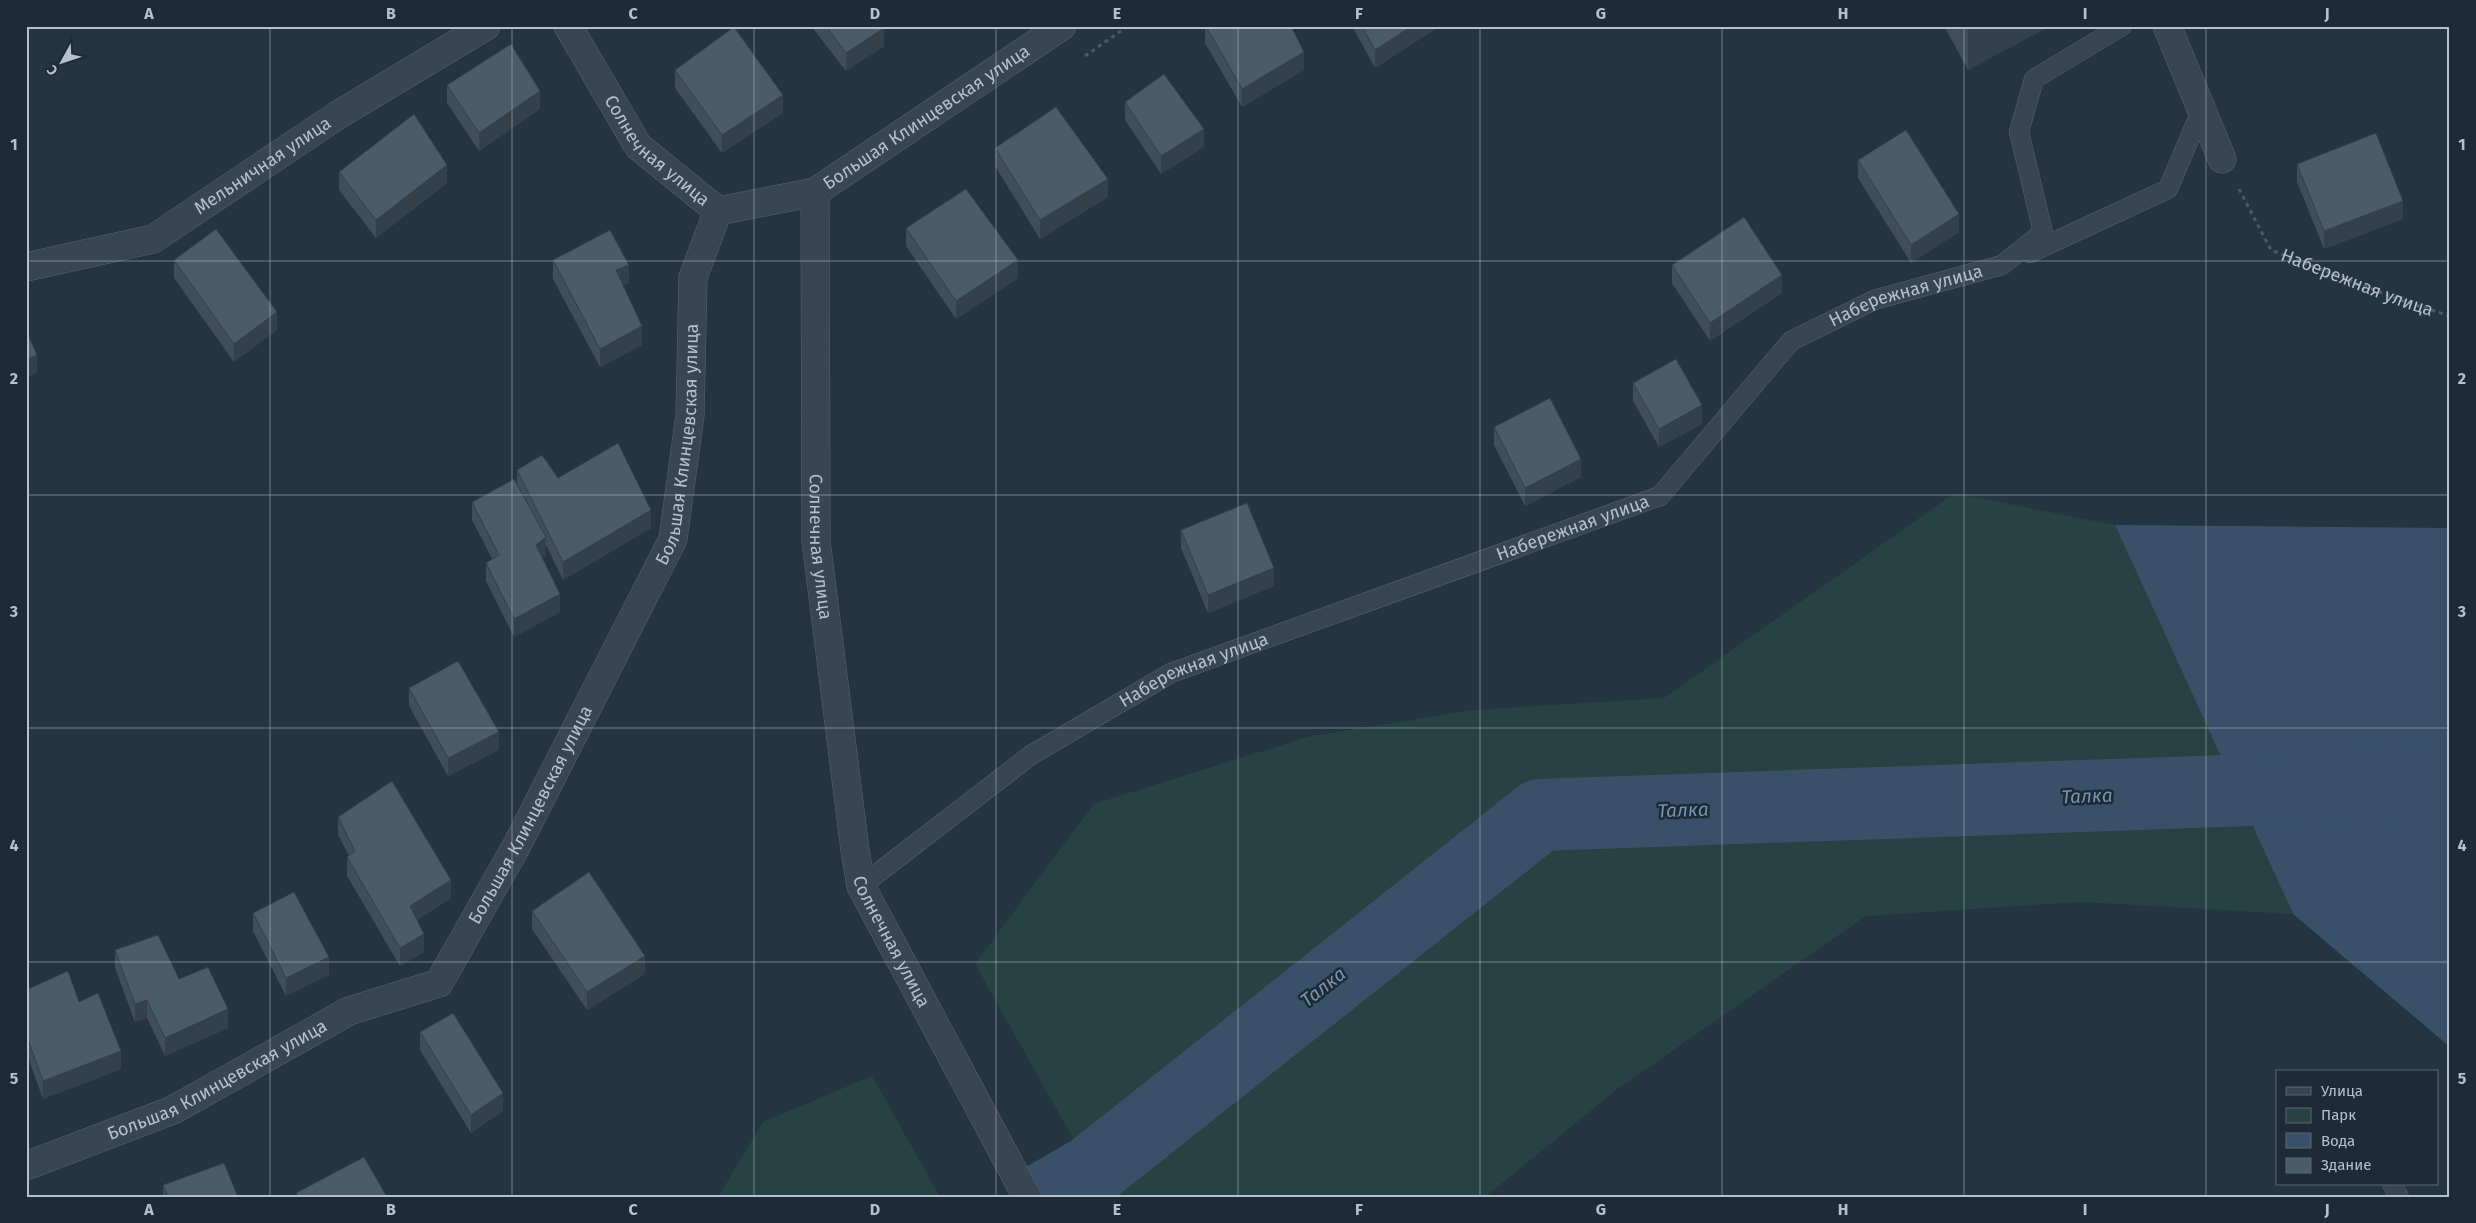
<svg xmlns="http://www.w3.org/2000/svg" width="2476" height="1223" viewBox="0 0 2476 1223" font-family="'Fira Sans',sans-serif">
  <rect width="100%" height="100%" fill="#253441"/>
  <g fill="#274242">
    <polygon points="1955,493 2115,525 2293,914 2081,902 1866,916 1616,1090 1485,1197 1106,1197 975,964 1094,804 1307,737 1472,710 1664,698"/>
    <polygon points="872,1076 940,1197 718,1197 763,1122"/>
  </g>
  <polygon fill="#385169" points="2115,525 2450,528 2450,1047 2293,914"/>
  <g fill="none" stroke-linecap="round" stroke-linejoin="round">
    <polyline stroke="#385169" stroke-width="72" points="1046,1197 1091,1171 1540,815 2450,783"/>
    <defs>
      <g id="service">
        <polyline points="2030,253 2168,189 2202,109"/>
        <path id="s2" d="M861,886L1031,755L1171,673L1660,496L1791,341L1874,300L2002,265L2043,232L2019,132L2034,79L2122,26"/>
        <polyline points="2392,1184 2399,1197"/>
      </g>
      <g id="minor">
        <polyline points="2167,26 2222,159"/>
        <path id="s3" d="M26,267L153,239L338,115L486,26"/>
        <path id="s4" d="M26,1166L173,1110L349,1011L439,983L517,845L673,539L690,415L693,277L718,211"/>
      </g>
      <g id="tertiary">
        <path id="s5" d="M568,26L638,146L718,211L815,192L1062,26"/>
        <path id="s6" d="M815,192L816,541L855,850L861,886L1027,1197"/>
      </g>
    </defs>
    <use href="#service" stroke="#57636e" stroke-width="20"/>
    <use href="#minor" stroke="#57636e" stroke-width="29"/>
    <use href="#tertiary" stroke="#57636e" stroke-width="29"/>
    <g stroke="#455e5e" stroke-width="3" stroke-dasharray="4 4" stroke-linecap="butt">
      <polyline points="1085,56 1128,26"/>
      <path id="s1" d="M2239,189L2271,250L2403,301L2450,316"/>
    </g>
    <use href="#service" stroke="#394551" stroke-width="19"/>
    <use href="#minor" stroke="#394551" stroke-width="28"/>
    <use href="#tertiary" stroke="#394551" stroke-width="28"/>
  </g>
  <g fill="#404e5b">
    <polygon points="811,26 883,26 884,46 846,71"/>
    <polygon points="1205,26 1291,26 1304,70 1242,107 1205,43"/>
    <polygon points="1352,26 1440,26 1375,68"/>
    <polygon points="1944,26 2050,26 1968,70"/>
    <polygon points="675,70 783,113 722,153 675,88"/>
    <polygon points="447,85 540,109 479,151 447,103"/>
    <polygon points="1125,102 1204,147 1161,174 1125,120"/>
    <polygon points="995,148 1108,197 1040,239 995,166"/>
    <polygon points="1858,160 1959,232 1911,263 1858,178"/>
    <polygon points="2297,164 2403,219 2324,249 2297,182"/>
    <polygon points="339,172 447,183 376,238 339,190"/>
    <polygon points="906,228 1018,278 956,319 906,246"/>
    <polygon points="174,260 277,330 234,362 174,278"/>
    <polygon points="553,260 629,283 623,285 642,345 600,367 553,279"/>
    <polygon points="1672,265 1782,293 1710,341 1672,283"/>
    <polygon points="1633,383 1702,424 1659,447 1633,401"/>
    <polygon points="1494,427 1581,477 1525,506 1494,445"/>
    <polygon points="517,470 558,478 651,528 563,580 546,545 546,555 542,558 560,612 514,637 486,581 486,563 492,559 472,520 472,502 517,484"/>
    <polygon points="1181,530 1274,586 1208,613 1181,548"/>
    <polygon points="409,688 499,750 448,776 409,706"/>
    <polygon points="338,817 451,898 417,920 424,952 400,966 347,876 347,857 349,856 338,835"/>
    <polygon points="532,911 645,974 587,1010 532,929"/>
    <polygon points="253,913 329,975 286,996 253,931"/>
    <polygon points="115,950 179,979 228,1028 165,1056 147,1018 135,1022 115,968"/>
    <polygon points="26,990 79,1002 121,1069 43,1099 26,1052"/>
    <polygon points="420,1032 503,1111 471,1133 420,1050"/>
    <polygon points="163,1185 238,1197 163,1197"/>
  </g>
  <g fill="#34404a">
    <polygon points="1412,26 1440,26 1375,68 1375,50"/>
    <polygon points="1968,26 2050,26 1968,70"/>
    <polygon points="884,28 884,46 846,71 846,53"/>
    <polygon points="1304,52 1304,70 1242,107 1242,89"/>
    <polygon points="540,91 540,109 479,151 479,133"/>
    <polygon points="783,95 783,113 722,153 722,135"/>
    <polygon points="1204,129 1204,147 1161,174 1161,156"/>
    <polygon points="447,165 447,183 376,238 376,220"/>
    <polygon points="1108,179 1108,197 1040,239 1040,220"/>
    <polygon points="2403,201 2403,219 2324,249 2324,231"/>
    <polygon points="1959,214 1959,232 1911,263 1911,245"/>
    <polygon points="1018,260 1018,278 956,319 956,301"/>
    <polygon points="629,265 629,283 616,288 616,270"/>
    <polygon points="1782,275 1782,293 1710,341 1710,323"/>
    <polygon points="277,312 277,330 234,362 234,344"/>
    <polygon points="642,326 642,345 600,367 600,349"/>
    <polygon points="37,355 37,373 26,378 26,360"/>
    <polygon points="1702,405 1702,424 1659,447 1659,429"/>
    <polygon points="1581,459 1581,477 1525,506 1525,488"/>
    <polygon points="651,510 651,528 563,580 563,562"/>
    <polygon points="546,537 546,555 536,563 536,545"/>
    <polygon points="1274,568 1274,586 1208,613 1208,595"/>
    <polygon points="560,594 560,612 514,637 514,619"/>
    <polygon points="499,732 499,750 448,776 448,758"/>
    <polygon points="451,880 451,898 410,925 410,906"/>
    <polygon points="424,934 424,952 400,966 400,948"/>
    <polygon points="645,956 645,974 587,1010 587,992"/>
    <polygon points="329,957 329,975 286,996 286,978"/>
    <polygon points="147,1000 147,1018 135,1022 135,1004"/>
    <polygon points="228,1009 228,1028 165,1056 165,1038"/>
    <polygon points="121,1051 121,1069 43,1099 43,1081"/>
    <polygon points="503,1093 503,1111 471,1133 471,1115"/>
  </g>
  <g fill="#4a5b6a" stroke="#34404a">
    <polygon points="826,26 883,26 884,28 846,53"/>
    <polygon points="1206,26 1291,26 1304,52 1242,89"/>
    <polygon points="1362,26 1412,26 1375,50"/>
    <polygon points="734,27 783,95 722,135 675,70"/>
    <polygon points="511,44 540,91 479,133 447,85"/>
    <polygon points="1164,74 1204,129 1161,156 1125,102"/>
    <polygon points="1056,107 1108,179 1040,220 995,148"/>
    <polygon points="414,114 447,165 376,220 339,172"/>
    <polygon points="1906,130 1959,214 1911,245 1858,160"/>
    <polygon points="2376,133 2403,201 2324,231 2297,164"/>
    <polygon points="966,189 1018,260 956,301 906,228"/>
    <polygon points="1744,217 1782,275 1710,323 1672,265"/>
    <polygon points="216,229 277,312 234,344 174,260"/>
    <polygon points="610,230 629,265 616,270 642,326 600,349 553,260"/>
    <polygon points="26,330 37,355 26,360"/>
    <polygon points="1676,359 1702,405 1659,429 1633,383"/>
    <polygon points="1550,398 1581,459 1525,488 1494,427"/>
    <polygon points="618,443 651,510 563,562 517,470 542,455 558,478"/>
    <polygon points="514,479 546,537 536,545 560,594 514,619 486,563 499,555 472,502"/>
    <polygon points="1247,503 1274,568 1208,595 1181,530"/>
    <polygon points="458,661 499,732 448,758 409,688"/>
    <polygon points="392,781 451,880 410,906 424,934 400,948 347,857 355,851 338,817"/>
    <polygon points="589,872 645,956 587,992 532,911"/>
    <polygon points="294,892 329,957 286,978 253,913"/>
    <polygon points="158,935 179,979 208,967 228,1009 165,1038 147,1000 135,1004 115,950"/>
    <polygon points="68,971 79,1002 98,993 121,1051 43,1081 26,1034 26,990"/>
    <polygon points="453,1013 503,1093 471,1115 420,1032"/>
    <polygon points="364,1157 387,1197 299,1197 296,1193"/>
    <polygon points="224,1163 238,1197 168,1197 163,1185"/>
  </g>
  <path fill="none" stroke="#b6c0cb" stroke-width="1" stroke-opacity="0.55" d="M270,26V1197M512,26V1197M754,26V1197M996,26V1197M1238,26V1197M1480,26V1197M1722,26V1197M1964,26V1197M2206,26V1197M26,261H2450M26,495H2450M26,728H2450M26,962H2450"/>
  <g text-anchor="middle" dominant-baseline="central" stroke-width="5" stroke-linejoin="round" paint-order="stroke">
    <g font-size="18" fill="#b6c0cb" stroke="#1e2a36">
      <text stroke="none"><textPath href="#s5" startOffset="475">Большая Клинцевская улица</textPath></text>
      <text stroke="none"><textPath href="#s5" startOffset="155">Солнечная улица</textPath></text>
      <text stroke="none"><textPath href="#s3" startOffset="262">Мельничная улица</textPath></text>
      <text stroke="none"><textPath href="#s1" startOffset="161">Набережная улица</textPath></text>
      <text stroke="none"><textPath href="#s2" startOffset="1224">Набережная улица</textPath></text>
      <text stroke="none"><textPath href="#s4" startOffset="1050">Большая Клинцевская улица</textPath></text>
      <text stroke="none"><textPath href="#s2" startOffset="804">Набережная улица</textPath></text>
      <text stroke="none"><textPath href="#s6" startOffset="355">Солнечная улица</textPath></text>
      <text stroke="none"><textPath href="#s2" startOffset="399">Набережная улица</textPath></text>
      <text stroke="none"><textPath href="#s4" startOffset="645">Большая Клинцевская улица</textPath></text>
      <text stroke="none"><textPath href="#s6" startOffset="760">Солнечная улица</textPath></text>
      <text stroke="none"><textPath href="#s4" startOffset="210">Большая Клинцевская улица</textPath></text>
    </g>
    <g font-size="19" font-style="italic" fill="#7594af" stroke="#1e2a36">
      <text transform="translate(2087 796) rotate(-2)">Талка</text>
      <text transform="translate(1683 810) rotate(-2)">Талка</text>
      <text transform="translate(1323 987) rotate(-38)">Талка</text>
    </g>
  </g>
  <rect width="2476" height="1223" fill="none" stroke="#1e2a36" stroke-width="55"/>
  <rect x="2276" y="1070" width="162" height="115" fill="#1e2a36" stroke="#5b6672"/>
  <rect x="2286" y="1087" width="25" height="8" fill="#394551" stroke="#5b6672"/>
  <text x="2321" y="1096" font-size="15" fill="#b6c0cb">Улица</text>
  <rect x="2286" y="1108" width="25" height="15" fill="#274242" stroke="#5b6672"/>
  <text x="2321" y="1120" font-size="15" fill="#b6c0cb">Парк</text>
  <rect x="2286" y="1133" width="25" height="15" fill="#385169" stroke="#5b6672"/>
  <text x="2321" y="1146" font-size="15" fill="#b6c0cb">Вода</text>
  <rect x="2286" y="1158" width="25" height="15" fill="#4a5b6a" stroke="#5b6672"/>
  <text x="2321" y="1170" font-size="15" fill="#b6c0cb">Здание</text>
  <g transform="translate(62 62) rotate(230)" stroke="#1e2a36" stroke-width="4" paint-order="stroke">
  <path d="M0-4L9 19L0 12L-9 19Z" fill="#b6c0cb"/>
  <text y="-8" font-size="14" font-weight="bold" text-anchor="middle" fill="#b6c0cb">С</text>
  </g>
  <rect x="28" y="28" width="2420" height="1168" fill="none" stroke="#b6c0cb" stroke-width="2"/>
  <g font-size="16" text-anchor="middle" font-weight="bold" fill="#b6c0cb">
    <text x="149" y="19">A</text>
    <text x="391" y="19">B</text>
    <text x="633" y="19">C</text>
    <text x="875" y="19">D</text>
    <text x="1117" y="19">E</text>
    <text x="1359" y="19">F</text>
    <text x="1601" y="19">G</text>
    <text x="1843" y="19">H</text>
    <text x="2085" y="19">I</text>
    <text x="2327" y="19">J</text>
    <text x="14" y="150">1</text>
    <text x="2462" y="150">1</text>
    <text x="14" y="384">2</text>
    <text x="2462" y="384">2</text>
    <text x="14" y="617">3</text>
    <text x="2462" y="617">3</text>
    <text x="14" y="851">4</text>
    <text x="2462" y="851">4</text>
    <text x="14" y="1084">5</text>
    <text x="2462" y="1084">5</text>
    <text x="149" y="1215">A</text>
    <text x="391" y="1215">B</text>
    <text x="633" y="1215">C</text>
    <text x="875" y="1215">D</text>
    <text x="1117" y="1215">E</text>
    <text x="1359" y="1215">F</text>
    <text x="1601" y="1215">G</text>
    <text x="1843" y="1215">H</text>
    <text x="2085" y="1215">I</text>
    <text x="2327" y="1215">J</text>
  </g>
</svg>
